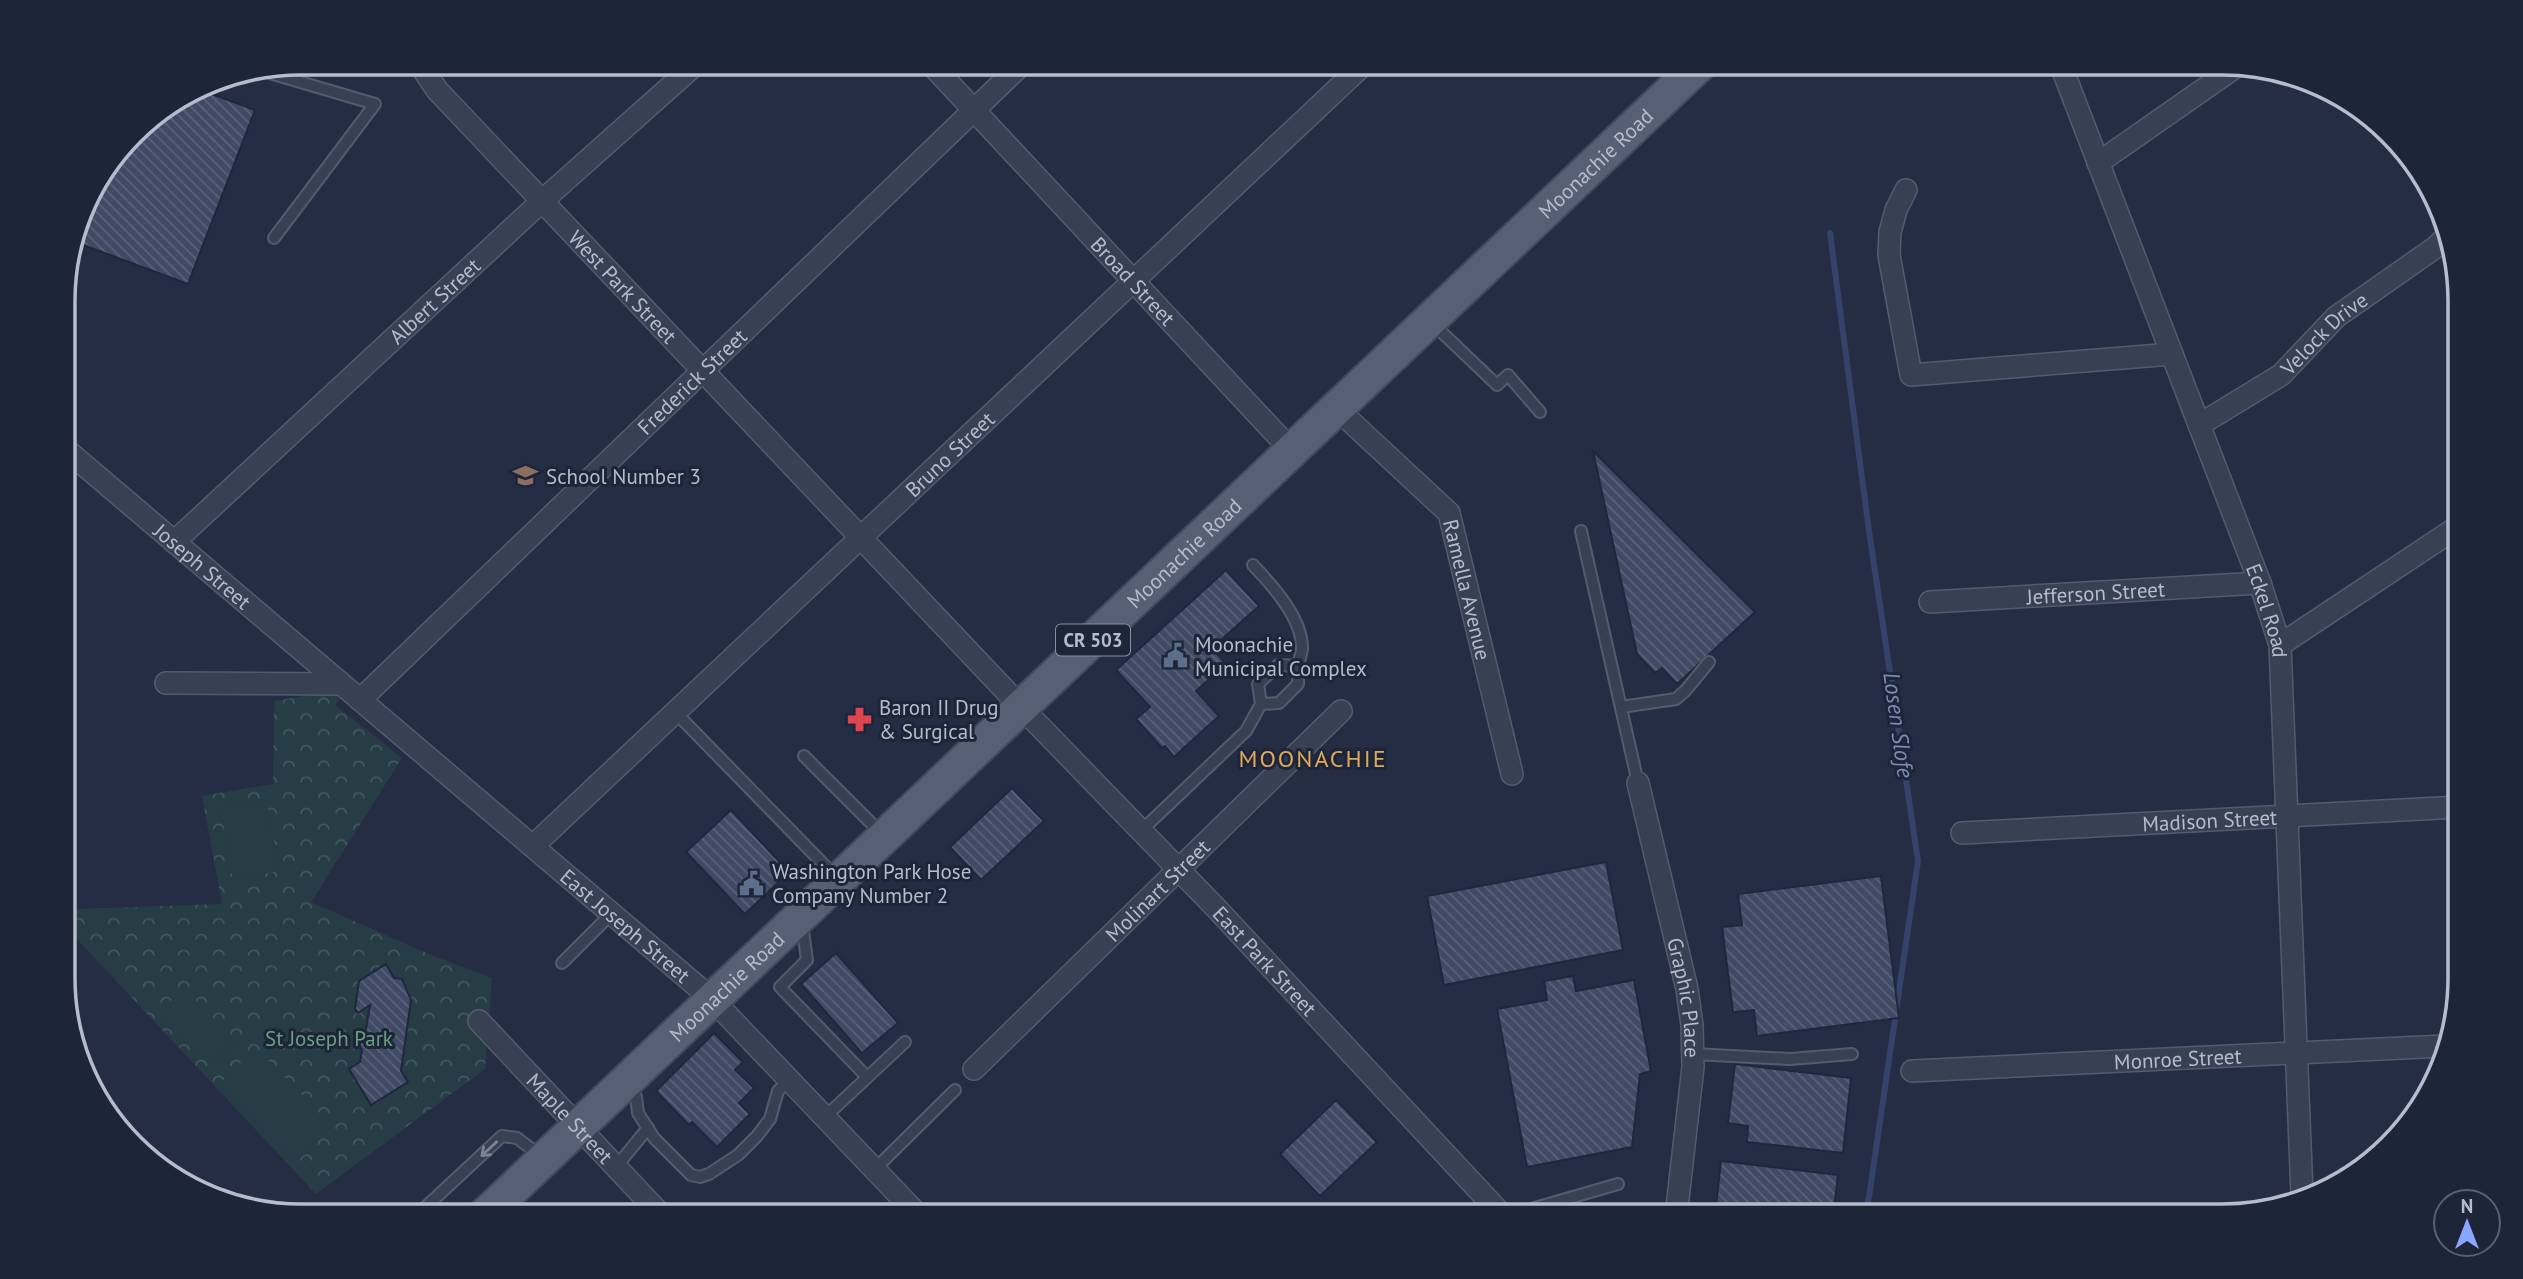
<svg xmlns="http://www.w3.org/2000/svg" width="2523" height="1279" viewBox="0 0 2523 1279" font-family="'PT Sans',sans-serif">
  <defs>
    <pattern id="park-crowns" width="20" height="18" patternUnits="userSpaceOnUse" patternTransform="scale(1.75)"><rect width="20" height="18" fill="#263d45"/><path d="M2 6a3 3 0 1 1 6 0M12 15a3 3 0 1 1 6 0" fill="none" stroke="#43575f"/></pattern>
    <pattern id="building-back-hatch" width="6" height="6" patternUnits="userSpaceOnUse" patternTransform="scale(1.75)"><rect width="6" height="6" fill="#404a64"/><path d="M-1 5l2 2M0 0l6 6M5-1l2 2" fill="none" stroke="#596279"/></pattern>
  </defs>
  <rect width="100%" height="100%" fill="#242d44"/>
  <polygon fill="url(#park-crowns)" points="347,689 335,705 402,758 311,902 431,955 492,978 485,1069 316,1194 76,938 76,909 222,904 202,796 273,784 274,701"/>
  <g fill="#263d45">
    <polygon points="266,799 280,871 233,880 220,807"/>
    <polygon points="183,988 236,1040 211,1065 159,1013"/>
    <polygon points="254,1052 260,1052 326,1120 329,1127 300,1159 291,1160 223,1091 221,1085 222,1081 249,1054"/>
  </g>
  <g fill="none" stroke-linecap="round" stroke-linejoin="round">
    <polyline stroke="#34436b" stroke-width="6" points="1830,233 1869,531 1918,861 1869,1197 1864,1216"/>
  </g>
  <g fill="url(#building-back-hatch)" stroke="#1f273b" stroke-width="2">
    <polygon points="198,89 255,110 188,284 75,242 87,196 144,122"/>
    <polygon points="1593,451 1755,612 1677,684 1662,668 1655,673 1637,654"/>
    <polygon points="1226,570 1259,606 1212,648 1226,664 1196,691 1219,716 1174,757 1165,746 1162,748 1136,719 1150,707 1116,670"/>
    <polygon points="1012,788 1044,821 981,880 950,847"/>
    <polygon points="731,810 789,872 745,914 686,852"/>
    <polygon points="1606,862 1623,950 1444,985 1427,896"/>
    <polygon points="1881,876 1899,1018 1757,1036 1754,1010 1733,1012 1722,927 1742,925 1738,894"/>
    <polygon points="836,953 898,1023 862,1053 801,984"/>
    <polygon points="386,964 394,978 402,979 411,1000 401,1071 408,1082 371,1105 349,1069 360,1062 362,1050 357,1042 359,1034 366,1029 370,1005 358,1013 355,1009 359,981"/>
    <polygon points="1573,976 1576,991 1634,980 1651,1071 1640,1074 1632,1147 1527,1167 1497,1009 1547,1000 1544,981"/>
    <polygon points="714,1033 743,1062 735,1070 754,1088 739,1103 750,1114 717,1147 692,1122 689,1125 656,1091"/>
    <polygon points="1735,1064 1851,1078 1843,1153 1747,1142 1748,1126 1728,1123"/>
    <polygon points="1336,1100 1377,1142 1320,1196 1280,1154"/>
    <polygon points="1721,1161 1838,1175 1833,1216 1715,1216"/>
  </g>
  <g fill="none" stroke-linecap="round" stroke-linejoin="round">
    <defs>
      <g id="service">
        <polyline points="263,71 375,104 274,238"/>
        <polyline points="1431,322 1497,385 1508,375 1540,412"/>
        <polyline points="1581,531 1638,783"/>
        <path d="M1253,565C1272,585 1303,619 1302,649C1301,655 1299,661 1298,666"/>
        <polyline points="1621,707 1676,699 1686,690 1709,662"/>
        <polyline points="675,712 837,878"/>
        <polyline points="804,756 883,835"/>
        <polyline points="1141,831 1246,731 1261,704 1258,684 1278,665 1298,666 1298,684 1279,703 1261,704"/>
        <polyline points="802,924 807,960 780,987 867,1077"/>
        <polyline points="562,963 612,913"/>
        <polyline points="1693,1054 1790,1059 1852,1054"/>
        <polyline points="628,1084 636,1097 638,1113 654,1138 691,1175 700,1177 709,1174 738,1155 757,1136 770,1119 778,1091 789,1080"/>
        <polyline points="825,1117 905,1042"/>
        <polyline points="616,1167 648,1128"/>
        <polyline points="874,1170 955,1090"/>
        <polyline points="416,1216 502,1136 517,1138 542,1157"/>
        <polyline points="1507,1216 1618,1184"/>
      </g>
      <g id="minor">
        <path id="s1" d="M419,63L437,90L1022,708L1217,909L1503,1216"/>
        <path id="s2" d="M930,63L1292,451"/>
        <path id="s3" d="M2060,63L2260,583L2280,645L2302,1194"/>
        <polyline points="2098,163 2237,66"/>
        <polyline points="1906,190 1896,210 1890,232 1889,255 1911,375 2172,354"/>
        <path id="s4" d="M1336,408L1449,513L1512,774"/>
        <path id="s5" d="M2199,425L2281,375L2336,317L2436,247L2445,238"/>
        <path id="s6" d="M64,448L712,999L919,1216"/>
        <path id="s7" d="M174,542L542,201L697,63"/>
        <path id="s8" d="M1930,602L2260,583"/>
        <polyline points="2280,645 2459,526"/>
        <polyline points="166,683 341,684"/>
        <path id="s9" d="M360,700L1023,63"/>
        <path id="s10" d="M1638,783L1687,989L1692,1025L1693,1067L1676,1216"/>
        <path id="s11" d="M1962,833L2460,807"/>
        <path id="s12" d="M533,846L1365,63"/>
        <path id="s13" d="M479,1021L662,1216"/>
        <path id="s14" d="M974,1069L1341,711"/>
        <path id="s15" d="M1912,1071L2444,1046"/>
      </g>
      <g id="primary">
        <path id="s16" d="M484,1216L1701,63"/>
      </g>
    </defs>
    <use href="#service" stroke="#545b6e" stroke-width="14"/>
    <use href="#minor" stroke="#545b6e" stroke-width="24"/>
    <use href="#primary" stroke="#42495d" stroke-width="37"/>
    <use href="#service" stroke="#384053" stroke-width="10"/>
    <use href="#minor" stroke="#384053" stroke-width="21"/>
    <use href="#primary" stroke="#565f73" stroke-width="33"/>
  </g>
  <defs><path id="oneway-shaft" d="M-6 0H5M1.5-3L5.5 0L1.5 3" fill="none" stroke-width="1.6" stroke-linecap="round" stroke-linejoin="round" transform="scale(1.75)"/></defs>
  <use stroke="#7d8496" href="#oneway-shaft" transform="translate(489 1149) rotate(137)"/>
  <defs>
    <symbol id="school-bare" viewBox="-9 -9 18 18"><path d="M0-5L7-2L0 1L-7-2ZM-4 1L0 2.5L4 1V4Q0 6-4 4Z" fill="#8d6e63" stroke="#1d2539" stroke-width="2.5" paint-order="stroke"/></symbol>
    <symbol id="civic-bare" viewBox="-9 -9 18 18"><path d="M-.6-6.5H3V-4.5H.6V-3L4-1V1h2V6H-6V1h2V-1L-.6-3ZM-1.2 2.5V6h2.4V2.5Z" fill="#5c6f8a" stroke="#1d2539" stroke-width="2.5" paint-order="stroke"/></symbol>
    <symbol id="pharmacy-bare" viewBox="-9 -9 18 18"><path d="M-2-6h4v4h4v4h-4v4h-4v-4h-4v-4h4Z" fill="#e0444e" stroke="#1d2539" stroke-width="2.5" paint-order="stroke"/></symbol>
  </defs>
  <g fill-rule="evenodd">
    <use href="#school-bare" x="508" y="458" width="35" height="35"/>
    <use href="#civic-bare" x="1158" y="638" width="35" height="35"/>
    <use href="#pharmacy-bare" x="842" y="702" width="35" height="35"/>
    <use href="#civic-bare" x="734" y="866" width="35" height="35"/>
  </g>
  <g text-anchor="middle" dominant-baseline="central" stroke-width="6" stroke-linejoin="round" paint-order="stroke">
    <rect fill="#1d2539" stroke="#888fa1" stroke-width="2" x="1056" y="624.5" width="74" height="31" rx="5"/>
    <g font-size="19" font-weight="bold" fill="#b6bccd">
      <text x="1093" y="640">CR 503</text>
    </g>
    <g font-size="21" fill="#b6bccd" stroke="#1d2539">
      <text stroke="none"><textPath href="#s16" startOffset="1531">Moonachie Road</textPath></text>
      <text stroke="none"><textPath href="#s2" startOffset="298">Broad Street</textPath></text>
      <text stroke="none"><textPath href="#s1" startOffset="303">West Park Street</textPath></text>
      <text stroke="none"><textPath href="#s7" startOffset="355">Albert Street</textPath></text>
      <text stroke="none"><textPath href="#s5" startOffset="156">Velock Drive</textPath></text>
      <text stroke="none"><textPath href="#s9" startOffset="460">Frederick Street</textPath></text>
      <text stroke="none"><textPath href="#s12" startOffset="572">Bruno Street</textPath></text>
      <text stroke="none"><textPath href="#s16" startOffset="964">Moonachie Road</textPath></text>
      <text stroke="none"><textPath href="#s6" startOffset="182">Joseph Street</textPath></text>
      <text stroke="none"><textPath href="#s4" startOffset="233">Ramella Avenue</textPath></text>
      <text stroke="none"><textPath href="#s8" startOffset="166">Jefferson Street</textPath></text>
      <text stroke="none"><textPath href="#s3" startOffset="586">Eckel Road</textPath></text>
      <text stroke="none"><textPath href="#s11" startOffset="248">Madison Street</textPath></text>
      <text stroke="none"><textPath href="#s14" startOffset="256">Molinart Street</textPath></text>
      <text stroke="none"><textPath href="#s6" startOffset="737">East Joseph Street</textPath></text>
      <text stroke="none"><textPath href="#s1" startOffset="1234">East Park Street</textPath></text>
      <text stroke="none"><textPath href="#s16" startOffset="334">Moonachie Road</textPath></text>
      <text stroke="none"><textPath href="#s10" startOffset="220">Graphic Place</textPath></text>
      <text stroke="none"><textPath href="#s15" startOffset="266">Monroe Street</textPath></text>
      <text stroke="none"><textPath href="#s13" startOffset="133">Maple Street</textPath></text>
    </g>
    <g font-size="21" fill="#b6bccd" stroke="#1d2539" text-anchor="start">
      <text x="546" y="476">School Number 3</text>
      <text x="1195" y="644">Moonachie<tspan x="1195" dy="24">Municipal Complex</tspan></text>
      <text x="879" y="707">Baron II Drug<tspan x="879" dy="24">&amp; Surgical</tspan></text>
      <text x="772" y="871">Washington Park Hose<tspan x="772" dy="24">Company Number 2</tspan></text>
    </g>
    <g font-size="21" fill="#6aa07e" stroke="#1d2539">
      <text x="329" y="1038">St Joseph Park</text>
    </g>
    <g font-size="23" font-style="italic" fill="#7b8cb7" stroke="#1d2539">
      <text transform="translate(1899 725) rotate(82)">Losen Slofe</text>
    </g>
    <g font-size="24" letter-spacing="2" fill="#e0a85e" stroke="#1d2539">
      <text x="1313" y="758">MOONACHIE</text>
    </g>
  </g>
  <path d="M0 0H2523V1279H0ZM301 75H2222A226 226 0 0 1 2448 301V978A226 226 0 0 1 2222 1204H301A226 226 0 0 1 75 978V301A226 226 0 0 1 301 75Z" fill="#1d2539" fill-rule="evenodd"/>
  <path fill="none" stroke="#b6bccd" stroke-width="3.5" d="M301 75H2222A226 226 0 0 1 2448 301V978A226 226 0 0 1 2222 1204H301A226 226 0 0 1 75 978V301A226 226 0 0 1 301 75Z"/>
  <g transform="translate(2467 1223)"><circle r="33" fill="#1d2539" stroke="#5a6174" stroke-width="2"/>
  <path d="M0-5L12 26L0 18L-12 26Z" fill="#89a7ff"/>
  <text y="-10" font-size="19" font-weight="bold" text-anchor="middle" fill="#b6bccd">N</text>
  </g>
</svg>
